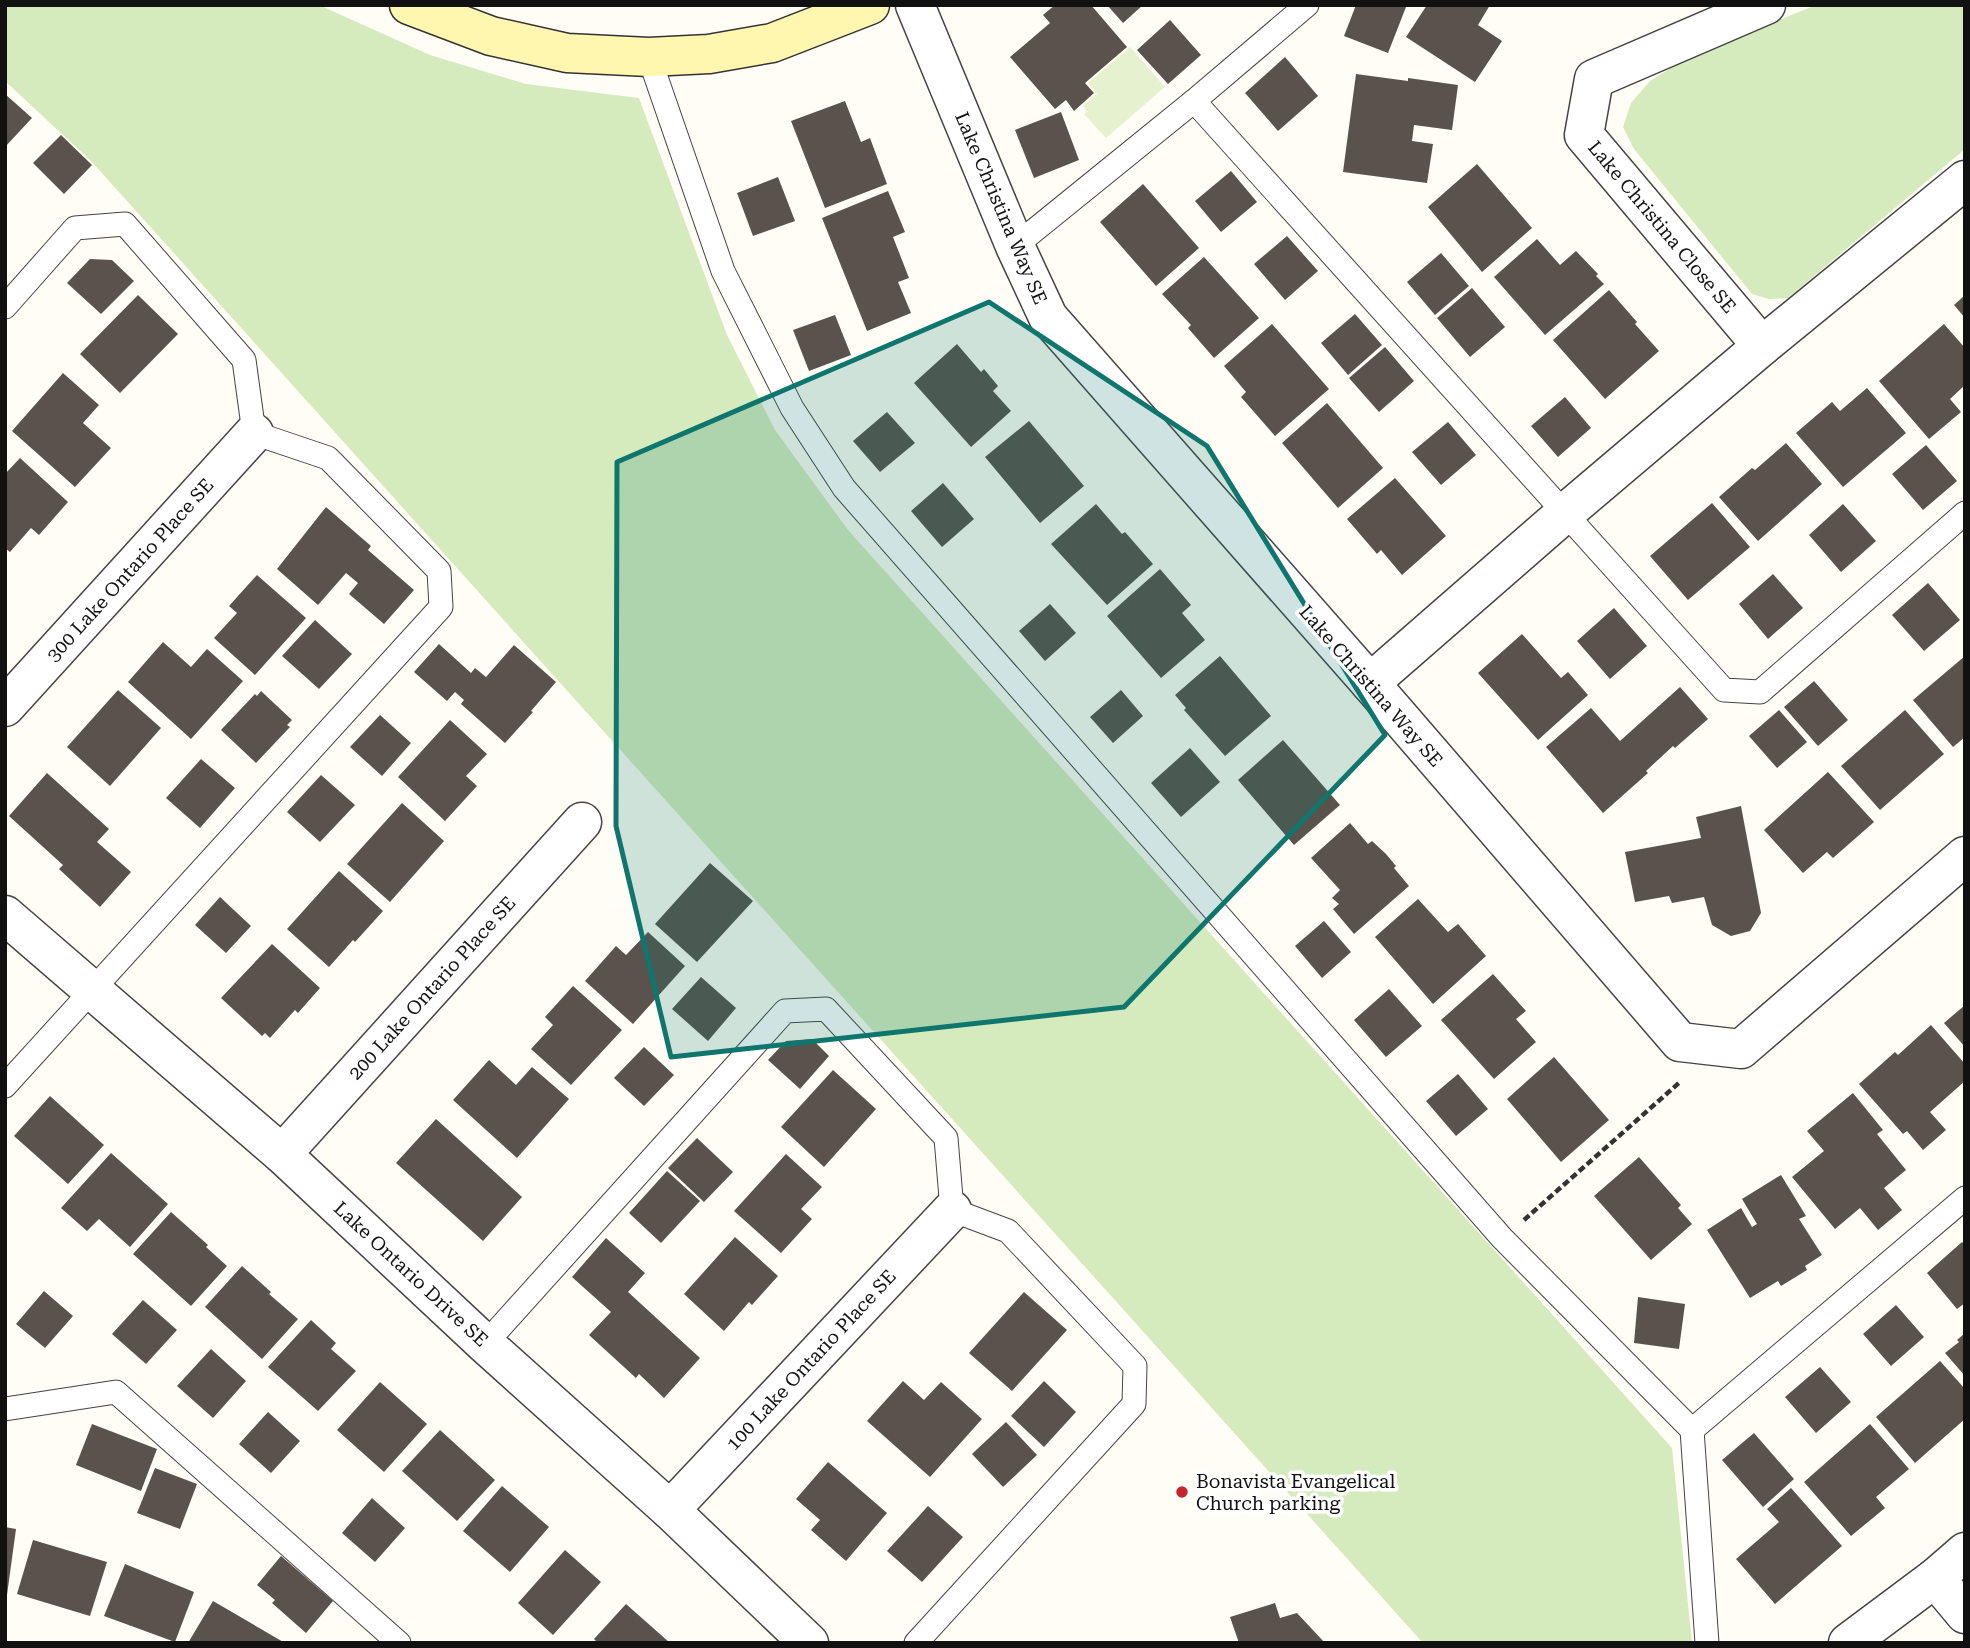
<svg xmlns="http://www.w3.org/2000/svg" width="1970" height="1648" viewBox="0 0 1970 1648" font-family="'Roboto Serif',serif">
  <rect width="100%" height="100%" fill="#fffdf5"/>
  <g fill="#d5ebbd">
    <polygon points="5,5 319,5 430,55 526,84 639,98 727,335 775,430 848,530 1672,1448 1692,1643 1423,1643 92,162 5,81"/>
    <polygon points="1816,5 1965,5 1965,149 1788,298 1769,299 1752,294 1634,149 1623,127 1631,103 1650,81 1689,57"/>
  </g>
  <polygon fill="#e6f2cf" points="1130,47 1165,87 1106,138 1084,114 1087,111 1083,106 1097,94 1088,83"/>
  <g fill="#5a524d">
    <polygon points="1055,5 1091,5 1127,47 1085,83 1094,93 1074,111 1066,100 1055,109 1010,57 1050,23 1043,15"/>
    <polygon points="1107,5 1143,5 1123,23"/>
    <polygon points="1356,5 1402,5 1406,7 1388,53 1344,36"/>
    <polygon points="1427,5 1490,5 1478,25 1502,41 1475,82 1406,37"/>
    <polygon points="1170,20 1201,55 1168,84 1137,50"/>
    <polygon points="1285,57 1318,96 1278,131 1245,93"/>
    <polygon points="1356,74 1408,81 1408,78 1458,85 1452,130 1414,125 1412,141 1433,144 1427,183 1343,172"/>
    <polygon points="5,94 32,118 5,147"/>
    <polygon points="845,101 861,142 870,138 887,184 825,208 791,121"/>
    <polygon points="1061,112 1079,160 1034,178 1015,130"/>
    <polygon points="61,135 92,165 64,194 33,163"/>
    <polygon points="1477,164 1532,228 1482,272 1428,207"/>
    <polygon points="1231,171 1257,202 1221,232 1195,201"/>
    <polygon points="778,177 795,221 753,236 737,193"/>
    <polygon points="1143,184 1199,248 1156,286 1100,222"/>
    <polygon points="888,191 905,232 893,237 909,278 898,282 911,313 867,331 822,218"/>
    <polygon points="1287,236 1318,271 1285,300 1254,264"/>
    <polygon points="1537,239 1560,265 1576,251 1598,274 1596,276 1604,284 1545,335 1494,277"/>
    <polygon points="1441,253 1469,286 1435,315 1407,282"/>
    <polygon points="1204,257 1259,318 1214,358 1188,328 1191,325 1162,294"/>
    <polygon points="90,259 112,260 134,281 101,314 67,283"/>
    <polygon points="1472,288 1505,327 1470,357 1437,318"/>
    <polygon points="1609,290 1637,322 1635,324 1659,351 1605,399 1553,340"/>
    <polygon points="138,295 178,334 120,393 80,354"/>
    <polygon points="1965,295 1965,318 1954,305"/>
    <polygon points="1355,314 1382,345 1348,375 1321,343"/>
    <polygon points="835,315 851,355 809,371 793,330"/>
    <polygon points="1272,324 1329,389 1275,436 1241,397 1246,392 1224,366"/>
    <polygon points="1944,324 1965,348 1965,385 1950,399 1961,412 1929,439 1879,381"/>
    <polygon points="957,344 981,372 984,369 998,386 993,391 1011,411 971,447 914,383"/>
    <polygon points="1385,347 1414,381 1379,412 1349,378"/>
    <polygon points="63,373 99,405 83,423 111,448 75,487 12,431"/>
    <polygon points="1867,388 1906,433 1843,487 1796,433 1832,402 1840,411"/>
    <polygon points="1565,397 1591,428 1558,457 1531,426"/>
    <polygon points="1327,403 1383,468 1338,508 1282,443"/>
    <polygon points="887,412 915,443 880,472 853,441"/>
    <polygon points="1029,421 1084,486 1040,523 985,457"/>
    <polygon points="1448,422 1476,455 1441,485 1412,452"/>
    <polygon points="1786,443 1822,484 1758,541 1719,497 1752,468 1755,470"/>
    <polygon points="1926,445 1957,481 1923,510 1892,474"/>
    <polygon points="20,458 68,502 39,535 31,528 10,552 5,548 5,474"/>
    <polygon points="1395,478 1446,536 1402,575 1381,550 1377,554 1347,519"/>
    <polygon points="943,483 974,519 942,547 911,511"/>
    <polygon points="1712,503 1750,547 1688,600 1650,556"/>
    <polygon points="1096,504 1122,534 1125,532 1153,564 1107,605 1051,544"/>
    <polygon points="1843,504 1876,541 1841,572 1809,535"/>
    <polygon points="326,507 371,546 368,550 414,590 384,624 349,594 358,583 346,573 318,605 277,569"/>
    <polygon points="1160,569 1191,605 1182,613 1205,640 1161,678 1107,616"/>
    <polygon points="1773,574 1803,608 1768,639 1739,604"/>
    <polygon points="257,575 306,618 255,675 214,638 237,613 229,606"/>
    <polygon points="1928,583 1960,620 1924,651 1892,615"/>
    <polygon points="1050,604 1076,633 1045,661 1019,631"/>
    <polygon points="1614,608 1647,646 1610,679 1577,641"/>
    <polygon points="315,620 352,654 319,689 282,656"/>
    <polygon points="1522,634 1561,678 1568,672 1588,695 1538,740 1478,673"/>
    <polygon points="163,642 191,667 207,649 243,681 191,739 128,682"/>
    <polygon points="439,644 471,673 475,668 486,677 514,645 556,682 531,711 533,712 505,743 461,704 464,700 455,692 447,701 414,672"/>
    <polygon points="1220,656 1271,716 1225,756 1184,710 1186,708 1175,695"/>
    <polygon points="1965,656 1965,737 1953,747 1913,700"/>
    <polygon points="1814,681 1848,720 1818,746 1784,707"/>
    <polygon points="1680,687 1708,719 1675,748 1673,746 1646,771 1648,773 1603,813 1546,747 1591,708 1620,741"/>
    <polygon points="118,690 161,728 110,786 67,747"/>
    <polygon points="1121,690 1143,716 1113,743 1090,717"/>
    <polygon points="261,691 292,720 287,725 290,727 256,763 221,730 255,694 257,696"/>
    <polygon points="1779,710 1807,742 1777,768 1749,736"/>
    <polygon points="1905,710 1944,754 1880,810 1841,766"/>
    <polygon points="380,715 411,743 382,776 350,747"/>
    <polygon points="450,720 487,754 466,776 477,786 445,821 398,777"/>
    <polygon points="1283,740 1340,805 1294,845 1238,780"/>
    <polygon points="1190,748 1220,782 1181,817 1151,783"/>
    <polygon points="201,759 235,788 200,828 166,798"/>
    <polygon points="1828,772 1874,822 1833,858 1827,852 1803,873 1764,830"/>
    <polygon points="47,773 109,829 97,842 131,872 100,907 59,869 63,865 9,816"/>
    <polygon points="321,775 355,805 320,842 287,812"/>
    <polygon points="402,803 444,841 390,902 347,864"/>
    <polygon points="1741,806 1761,913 1750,931 1731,936 1712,925 1704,897 1672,903 1669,896 1635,902 1625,852 1701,838 1696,817"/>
    <polygon points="1350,823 1368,844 1372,841 1386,854 1396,866 1394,868 1409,886 1354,934 1333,909 1339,904 1332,898 1340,890 1311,858"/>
    <polygon points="710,863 753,901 697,962 655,924"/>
    <polygon points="339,871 383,911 355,942 353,940 329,967 287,929"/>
    <polygon points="220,897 251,926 226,953 195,925"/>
    <polygon points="1418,899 1448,932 1458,924 1486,956 1433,1004 1375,937"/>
    <polygon points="1324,921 1351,952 1322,978 1295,946"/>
    <polygon points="648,932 685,966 633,1024 585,981 616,946 626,955"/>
    <polygon points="272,944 320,988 298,1013 295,1010 270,1038 265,1033 262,1036 221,998"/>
    <polygon points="1493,974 1526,1011 1516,1019 1536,1042 1494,1079 1441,1020"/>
    <polygon points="701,977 736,1008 708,1041 672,1009"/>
    <polygon points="573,986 622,1030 571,1085 531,1049 553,1025 545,1017"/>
    <polygon points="1389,989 1422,1026 1386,1057 1354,1020"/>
    <polygon points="1965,1005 1965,1047 1944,1023"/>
    <polygon points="1931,1025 1965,1064 1965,1081 1930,1112 1946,1130 1923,1150 1907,1131 1903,1134 1859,1084 1895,1052 1898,1055"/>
    <polygon points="812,1039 829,1056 800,1089 768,1060 786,1041"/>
    <polygon points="644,1047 674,1075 644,1106 614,1078"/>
    <polygon points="1554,1057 1609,1120 1561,1162 1507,1099"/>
    <polygon points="489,1060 516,1085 532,1067 569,1099 517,1158 453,1100"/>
    <polygon points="833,1070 876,1109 824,1167 781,1127"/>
    <polygon points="1458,1074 1488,1109 1456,1136 1426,1101"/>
    <polygon points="1853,1093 1883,1130 1877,1134 1906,1170 1884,1188 1902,1210 1878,1230 1860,1208 1835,1229 1792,1177 1824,1151 1807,1131"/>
    <polygon points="50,1096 104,1145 68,1184 14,1136"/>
    <polygon points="436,1119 522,1197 483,1241 396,1163"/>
    <polygon points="697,1138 733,1172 704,1202 668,1168"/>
    <polygon points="111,1153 168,1204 130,1247 99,1219 87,1231 61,1208"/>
    <polygon points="786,1154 822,1187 801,1209 812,1219 781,1253 734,1211"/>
    <polygon points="1639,1157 1681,1205 1678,1208 1692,1224 1651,1260 1594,1196"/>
    <polygon points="667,1171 700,1201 661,1243 629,1213"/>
    <polygon points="1781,1175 1806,1216 1799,1219 1822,1255 1805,1266 1807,1270 1781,1286 1778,1281 1750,1298 1707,1230 1741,1208 1752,1227 1757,1224 1742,1199"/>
    <polygon points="171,1212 208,1245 206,1247 227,1266 191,1306 133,1254"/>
    <polygon points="735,1237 778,1276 752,1305 749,1302 724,1331 684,1294"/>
    <polygon points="606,1238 645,1273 628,1292 700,1358 664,1398 639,1374 636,1378 589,1335 611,1312 572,1277"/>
    <polygon points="1962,1242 1965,1245 1965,1303 1957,1309 1927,1273"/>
    <polygon points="242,1266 271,1292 269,1294 298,1319 262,1359 205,1307"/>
    <polygon points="44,1291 73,1316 45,1348 16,1324"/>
    <polygon points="1024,1292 1067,1330 1012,1391 969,1353"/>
    <polygon points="1638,1297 1685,1304 1679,1349 1634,1343"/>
    <polygon points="143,1300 177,1330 146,1364 112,1334"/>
    <polygon points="1896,1305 1924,1337 1891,1366 1863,1334"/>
    <polygon points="311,1320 336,1343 331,1349 356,1371 318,1411 268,1367"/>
    <polygon points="1965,1333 1965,1376 1945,1353 1959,1342 1957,1340"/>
    <polygon points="211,1349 246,1381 213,1418 177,1386"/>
    <polygon points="1940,1361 1965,1389 1965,1419 1915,1463 1876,1417"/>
    <polygon points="1820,1367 1851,1402 1816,1433 1785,1397"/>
    <polygon points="903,1381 924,1400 941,1382 982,1419 930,1477 867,1421"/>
    <polygon points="1044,1381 1076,1412 1044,1447 1011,1416"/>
    <polygon points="380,1382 427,1424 384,1472 337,1430"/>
    <polygon points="268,1412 300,1441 271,1473 239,1444"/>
    <polygon points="1006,1422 1037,1455 1003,1487 972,1454"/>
    <polygon points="92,1424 157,1449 141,1491 76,1465"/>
    <polygon points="1870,1424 1909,1469 1876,1497 1885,1508 1851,1536 1804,1482"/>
    <polygon points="440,1430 495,1480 457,1521 402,1471"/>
    <polygon points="1754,1433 1794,1479 1763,1507 1722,1460"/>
    <polygon points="828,1462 887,1513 846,1561 811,1530 820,1520 796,1499"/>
    <polygon points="155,1468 197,1484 180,1529 137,1513"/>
    <polygon points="502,1486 549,1527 510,1572 463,1531"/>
    <polygon points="1791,1488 1842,1546 1775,1604 1736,1559 1779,1522 1767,1509"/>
    <polygon points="372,1498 405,1528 375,1562 342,1533"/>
    <polygon points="928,1506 963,1537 922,1582 887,1551"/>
    <polygon points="5,1527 16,1529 7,1595 5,1595"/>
    <polygon points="33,1540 107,1562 90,1616 17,1594"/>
    <polygon points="565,1550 601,1582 553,1635 518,1603"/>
    <polygon points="281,1556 333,1601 306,1633 272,1603 275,1600 257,1585"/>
    <polygon points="125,1564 194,1592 175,1642 104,1616"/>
    <polygon points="213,1601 285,1643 188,1643"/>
    <polygon points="1275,1603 1280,1618 1297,1613 1325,1643 1239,1643 1230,1617"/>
    <polygon points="626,1604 670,1643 598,1643 594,1639"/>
  </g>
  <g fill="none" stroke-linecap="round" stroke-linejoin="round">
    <defs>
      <g id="lane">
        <polyline points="649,57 723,271 792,408 844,488 1502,1238 1692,1430"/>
        <polyline points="1194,101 1724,690 1760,692 1965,513"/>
        <polyline points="1015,246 1194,101 1307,5"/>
        <polyline points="5,307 75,228 125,224 244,360 254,433 328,458 439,571 441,607 5,1086"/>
        <polyline points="485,1344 785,1011 826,1009 946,1138 952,1210 1008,1231 1135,1366 1134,1404 916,1643"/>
        <polyline points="5,1409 116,1392 399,1643"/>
        <polyline points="1707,1643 1692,1430 1965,1198"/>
      </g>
      <g id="street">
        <polyline points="915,5 1015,246 1048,317 1370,683 1680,1042 1741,1049 1965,856"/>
        <polyline points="1762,346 1584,135 1594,79 1766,5"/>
        <polyline points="1370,683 1565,513 1762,346 1965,180"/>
        <polyline points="5,707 254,433"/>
        <polyline points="5,915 282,1154 485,1344 670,1510 809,1643"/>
        <polyline points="282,1154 582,822"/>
        <polyline points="670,1510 952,1210"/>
        <polyline points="1935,1578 1965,1614"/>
        <polyline points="1848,1643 1935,1578 1965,1552"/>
      </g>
      <polyline id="secondary" points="409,5 491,36 567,53 649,57 709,54 772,43 870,5"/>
    </defs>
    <use href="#lane" stroke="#444" stroke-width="25"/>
    <use href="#street" stroke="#444" stroke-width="41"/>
    <use href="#secondary" stroke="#333" stroke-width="41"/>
    <polyline stroke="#333" stroke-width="4.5" stroke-dasharray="7 3.5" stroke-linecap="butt" points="1524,1220 1680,1082"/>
    <use href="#lane" stroke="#fff" stroke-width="23"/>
    <use href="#street" stroke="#fff" stroke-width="38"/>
    <use href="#secondary" stroke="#fff6b0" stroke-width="38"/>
  </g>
  <path fill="#0f766e" fill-opacity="0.2" stroke="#0f766e" stroke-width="5" stroke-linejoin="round" d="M989,302L1207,446L1385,735L1124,1007L671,1057L616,826L617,462Z"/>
  <circle fill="#c4262e" stroke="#fff" stroke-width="2.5" cx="1182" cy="1492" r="7"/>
  <g text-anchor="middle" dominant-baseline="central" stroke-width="7" stroke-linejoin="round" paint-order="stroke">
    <g font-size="19" fill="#111" stroke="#fff">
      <text transform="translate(1001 208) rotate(67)">Lake Christina Way SE</text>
      <text transform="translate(1662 227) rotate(50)">Lake Christina Close SE</text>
      <text transform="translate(130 570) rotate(-48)">300 Lake Ontario Place SE</text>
      <text transform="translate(1371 686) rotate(49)">Lake Christina Way SE</text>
      <text transform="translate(432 988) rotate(-48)">200 Lake Ontario Place SE</text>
      <text transform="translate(411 1274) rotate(43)">Lake Ontario Drive SE</text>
      <text transform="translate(811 1360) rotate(-47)">100 Lake Ontario Place SE</text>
    </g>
    <g font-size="19" fill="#111" stroke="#fff" text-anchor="start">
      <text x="1196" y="1481">Bonavista Evangelical<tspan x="1196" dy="22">Church parking</tspan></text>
    </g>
  </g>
  <rect width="1970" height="1648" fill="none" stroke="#111111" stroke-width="14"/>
</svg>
